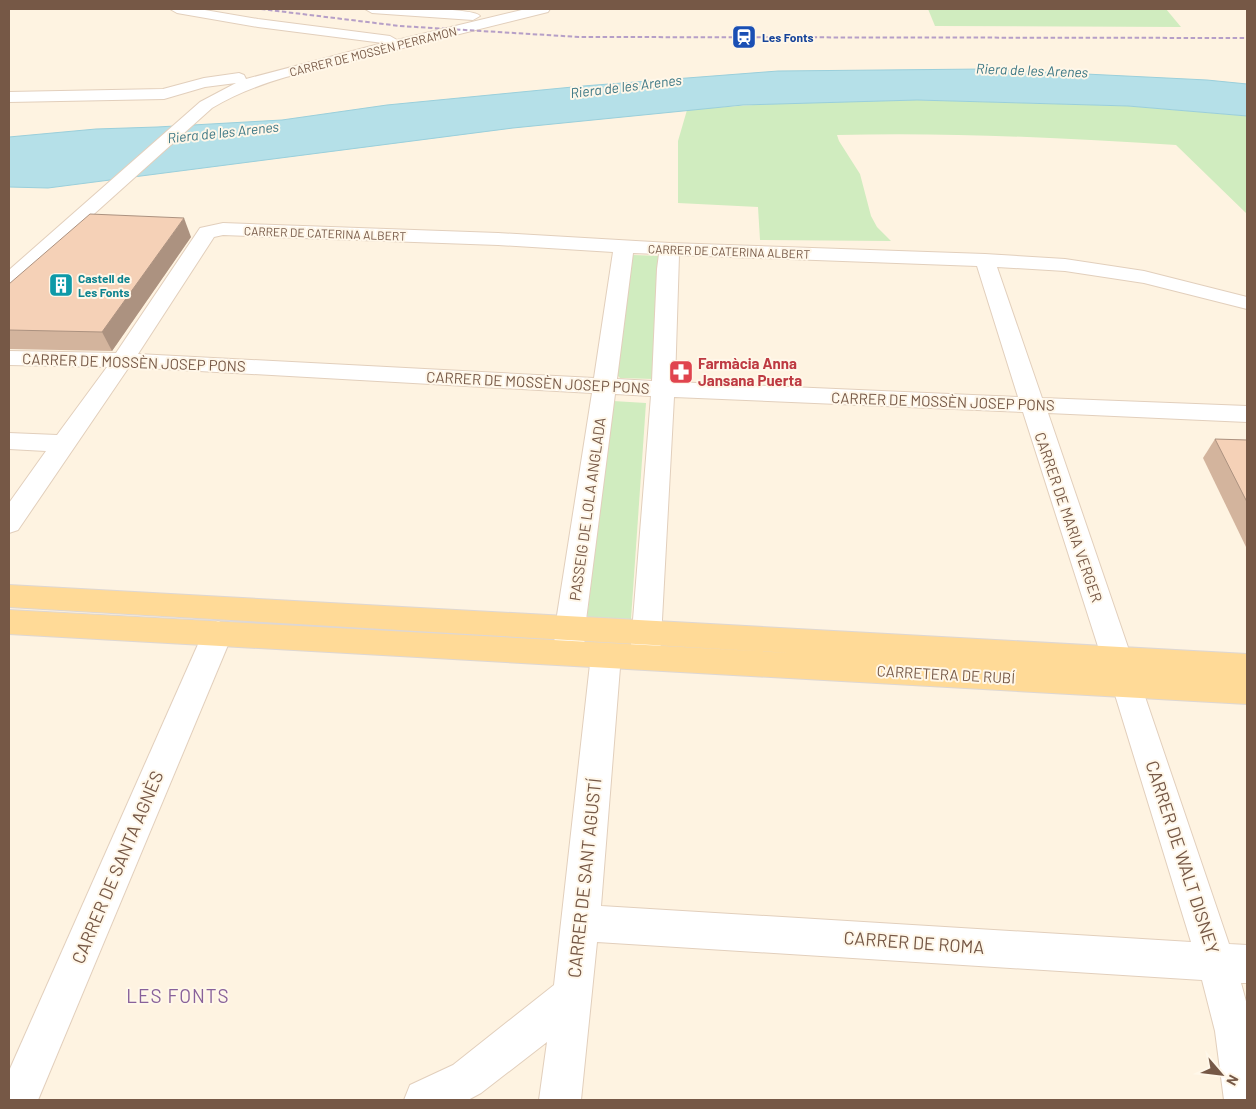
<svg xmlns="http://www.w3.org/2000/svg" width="1256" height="1109" viewBox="0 0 1256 1109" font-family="Barlow,sans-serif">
  <rect width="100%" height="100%" fill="#fef3e1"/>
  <g fill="#d0ecbf">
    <polygon points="928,9 1166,9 1181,27 935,26"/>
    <path d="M917,100L1128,106L1247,116V214L1176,145C1063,138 950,132 837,135L839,141L860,174L871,216L877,227L891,241L760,240L758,207L678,203V141L687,110C764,103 840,101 917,100Z"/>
    <polygon points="633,255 663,256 653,379 620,378 616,374"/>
    <polygon points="613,401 646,403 631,619 587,618"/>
  </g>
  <polygon fill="#b5e0e8" stroke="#9acfdb" points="984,69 1207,80 1247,84 1247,116 1128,106 917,100 743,105 513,128 48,188 9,187 9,137 96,129 157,127 282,120 387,105 583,86 778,71"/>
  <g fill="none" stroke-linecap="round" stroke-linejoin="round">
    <defs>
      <g id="minor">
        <path d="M170,9H199L258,19L390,36L397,40L526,9H550L548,12L286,77C259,85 235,94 212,108L16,284L9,286V270L200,102L236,83L205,87L164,99L9,102V92L163,89L204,78L239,73L244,75L246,79L383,43L258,27L177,13Z"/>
        <path d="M365,9C381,8 473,7 480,16L473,20L372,13Z"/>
        <path d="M223,223L498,233L670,243L985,254L1065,259L1144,271L1247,297V309L1144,283L1065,271L997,267L1042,398L1247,406V422L1048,413L1132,659L1128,668L1117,671L1106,668L1102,659L1023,412L674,397L660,657L656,666L645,669L634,666L630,657L651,396L615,394L585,628L584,653L580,662L569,665L558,662L554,653L555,628L592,393L129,367L18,530L9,533V503L46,451L9,449V433L57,435L107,367L9,365V351L116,353L200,228ZM223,235L498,245L613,252L594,378L138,354L214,237ZM633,253L659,254L657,269L652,381L617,379ZM679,255L977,266L1018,397L675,382Z"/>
        <polygon points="218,621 228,625 233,633 38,1100 9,1100 9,1071 203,633 208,625"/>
        <polygon points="606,643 617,646 621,655 601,906 1191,942 1112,685 1116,676 1127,672 1138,676 1229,944 1247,945 1247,983 1241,983 1247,1005 1247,1100 1224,1100 1215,1031 1202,980 597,942 581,1100 539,1100 547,1042 481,1093 468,1100 404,1100 410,1085 453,1065 554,985 591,655 595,646"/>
      </g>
      <polygon id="major" points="9,585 1247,654 1247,704 9,634 9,610 790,653 9,607"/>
    </defs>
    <use href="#minor" stroke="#e2cfbc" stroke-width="2"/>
    <use href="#major" stroke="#ded7d3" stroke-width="2"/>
    <use href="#minor" fill="#fff" fill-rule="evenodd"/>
    <use href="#major" fill="#ffda97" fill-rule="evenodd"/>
    <polyline stroke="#b69fc7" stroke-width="2" stroke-dasharray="4.5 2.5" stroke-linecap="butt" points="261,9 400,26 579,37 1247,38"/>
  </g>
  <g fill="#d3b49d">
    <polygon points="191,237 112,351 9,349 9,284"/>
    <polygon points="1215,439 1247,440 1247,549 1203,458"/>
  </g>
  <polygon fill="#ac9280" points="184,218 191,237 112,351 102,332"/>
  <g fill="#f5d1b7" stroke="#ac9280">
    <polygon points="90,214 184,218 102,332 9,330 9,284"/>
    <polygon points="1215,439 1247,440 1247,502"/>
  </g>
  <defs>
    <symbol id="station-square" viewBox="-11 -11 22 22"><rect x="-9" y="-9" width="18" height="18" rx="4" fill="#1a4fb4" stroke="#fff7e9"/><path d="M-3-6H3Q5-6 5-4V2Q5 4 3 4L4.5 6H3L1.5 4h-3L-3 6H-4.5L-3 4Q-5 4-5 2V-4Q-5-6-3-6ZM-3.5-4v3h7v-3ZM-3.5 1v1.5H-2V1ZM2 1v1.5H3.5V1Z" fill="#fff"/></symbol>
    <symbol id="building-square" viewBox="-11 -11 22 22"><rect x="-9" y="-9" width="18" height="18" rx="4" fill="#0f9aa8" stroke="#fff7e9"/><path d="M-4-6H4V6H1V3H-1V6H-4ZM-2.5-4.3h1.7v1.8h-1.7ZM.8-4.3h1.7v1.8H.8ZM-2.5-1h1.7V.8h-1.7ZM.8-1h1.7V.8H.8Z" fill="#fff"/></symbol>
    <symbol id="pharmacy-square" viewBox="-11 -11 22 22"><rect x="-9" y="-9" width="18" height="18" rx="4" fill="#e0444e" stroke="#fff7e9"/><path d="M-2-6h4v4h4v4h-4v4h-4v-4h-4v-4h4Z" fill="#fff"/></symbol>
  </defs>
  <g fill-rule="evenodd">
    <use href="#station-square" x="730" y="23" width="28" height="28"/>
    <use href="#building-square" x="47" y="271" width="28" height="28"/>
    <use href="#pharmacy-square" x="667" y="358" width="28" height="28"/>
  </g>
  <g text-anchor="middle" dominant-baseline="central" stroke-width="4" stroke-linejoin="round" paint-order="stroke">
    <g font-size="12" font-weight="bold" fill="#164399" stroke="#fff7e9" text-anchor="start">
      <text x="762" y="37">Les Fonts</text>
    </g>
    <g font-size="12" fill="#765846" stroke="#fff7e9">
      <text transform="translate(373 51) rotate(-14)">CARRER DE MOSSÈN PERRAMON</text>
      <text transform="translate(325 233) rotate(2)">CARRER DE CATERINA ALBERT</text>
      <text transform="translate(729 251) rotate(2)">CARRER DE CATERINA ALBERT</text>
    </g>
    <g font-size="12" font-weight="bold" fill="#0d838f" stroke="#fff7e9" text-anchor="start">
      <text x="78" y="278">Castell de<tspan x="78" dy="14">Les Fonts</tspan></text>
    </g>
    <g font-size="14" font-style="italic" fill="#3c7784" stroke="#fff7e9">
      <text transform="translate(1032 70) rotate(2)">Riera de les Arenes</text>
      <text transform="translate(626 86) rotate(-7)">Riera de les Arenes</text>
      <text transform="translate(223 132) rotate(-6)">Riera de les Arenes</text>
    </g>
    <g font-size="15" fill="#765846" stroke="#fff7e9">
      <text transform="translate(134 362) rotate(2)">CARRER DE MOSSÈN JOSEP PONS</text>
      <text transform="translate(538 382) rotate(3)">CARRER DE MOSSÈN JOSEP PONS</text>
      <text transform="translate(943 401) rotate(2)">CARRER DE MOSSÈN JOSEP PONS</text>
      <text transform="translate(587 509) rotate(-82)">PASSEIG DE LOLA ANGLADA</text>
      <text transform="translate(1069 517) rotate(71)">CARRER DE MARIA VERGER</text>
      <text transform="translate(946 674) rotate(3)">CARRETERA DE RUBÍ</text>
    </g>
    <g font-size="15" font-weight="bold" fill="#be3a42" stroke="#fff7e9" text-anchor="start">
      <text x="698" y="363">Farmàcia Anna<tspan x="698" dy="17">Jansana Puerta</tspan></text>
    </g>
    <g font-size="18" fill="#765846" stroke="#fff7e9">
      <text transform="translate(1183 857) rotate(72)">CARRER DE WALT DISNEY</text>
      <text transform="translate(117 867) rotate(-67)">CARRER DE SANTA AGNÈS</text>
      <text transform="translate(584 878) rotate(-84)">CARRER DE SANT AGUSTÍ</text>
      <text transform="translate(914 942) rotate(4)">CARRER DE ROMA</text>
    </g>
    <g font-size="19" letter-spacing="1" fill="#88619a" stroke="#fff7e9">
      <text x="178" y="995">LES FONTS</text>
    </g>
  </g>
  <rect width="1256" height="1109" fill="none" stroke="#765846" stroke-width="20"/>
  <g transform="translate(1221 1074) rotate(118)" stroke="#fff7e9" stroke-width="4" paint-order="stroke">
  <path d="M0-4L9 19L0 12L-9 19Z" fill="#765846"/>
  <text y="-8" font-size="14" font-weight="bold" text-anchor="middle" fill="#765846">N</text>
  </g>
</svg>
